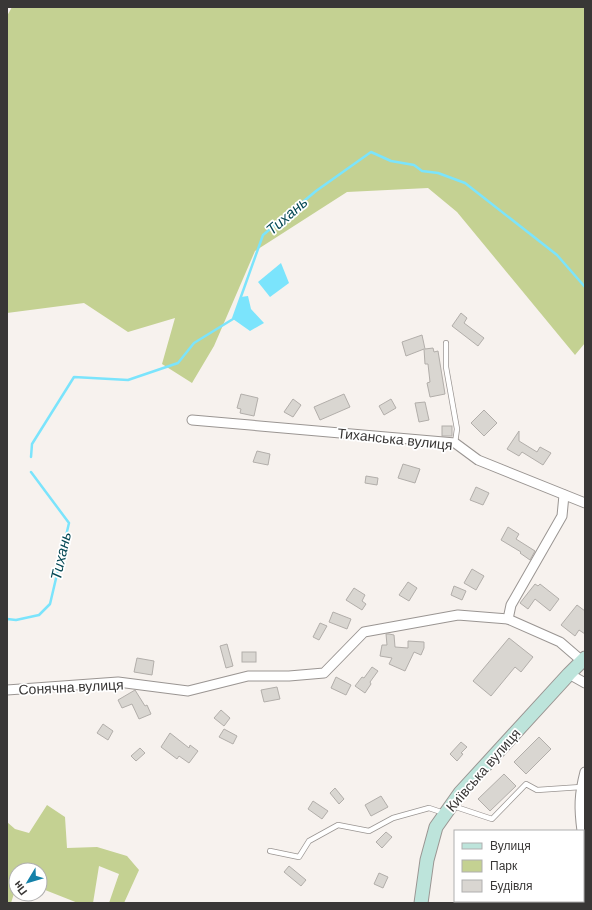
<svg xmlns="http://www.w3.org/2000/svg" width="592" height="910" viewBox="0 0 592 910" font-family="'DM Sans',sans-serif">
  <rect width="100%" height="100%" fill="#f7f2ee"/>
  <g fill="#c4d192">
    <polygon points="12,7 585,7 585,343 575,355 457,212 428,188 347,192 255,251 214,346 192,383 162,364 175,318 128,332 84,303 7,313 7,16"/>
    <polygon points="47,805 65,817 67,848 97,847 127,856 139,870 124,903 109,903 119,874 99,866 93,903 78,903 40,888 40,870 16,870 16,887 11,903 7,903 7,822 15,829 29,833"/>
  </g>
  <g fill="#7be4fc">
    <polygon points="281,263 289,283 270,297 258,282"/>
    <polygon points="248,296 251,309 264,323 250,331 233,319 241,297"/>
  </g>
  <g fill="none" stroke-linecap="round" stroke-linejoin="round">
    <g stroke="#7be4fc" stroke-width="2.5">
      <polyline points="31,457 32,444 74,377 128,380 178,363 194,343 233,319 263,235 316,191 371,152 391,161 414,165 422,171 438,173 465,183 557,255 585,287"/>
      <polyline points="7,619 16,620 39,615 50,604 69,523 31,472"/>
    </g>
  </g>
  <g fill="#d9d6d1" stroke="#b2aeaa">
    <polygon points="461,313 467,318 464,323 484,338 478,346 452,326"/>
    <polygon points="422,335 425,349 433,348 434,352 438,351 445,394 430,397 427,383 430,382 428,364 425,364 424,349 406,356 402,342"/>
    <polygon points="241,394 258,398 254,416 240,413 241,409 237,408"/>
    <polygon points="344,394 350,407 320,420 314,407"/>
    <polygon points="293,399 301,405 293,417 284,412"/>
    <polygon points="391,399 396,408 384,415 379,406"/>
    <polygon points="425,402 429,420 419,422 415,403"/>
    <polygon points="484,410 497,423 484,436 471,423"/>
    <rect x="442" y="426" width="10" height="10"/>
    <polygon points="519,431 519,441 537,452 540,447 551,453 543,465 522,452 519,456 507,449"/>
    <polygon points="257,451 270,454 268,465 253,462"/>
    <polygon points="403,464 420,469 415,483 398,478"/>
    <polygon points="366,476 378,478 377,485 365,483"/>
    <polygon points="476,487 489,493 483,505 470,500"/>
    <polygon points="508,527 519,534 516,539 535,551 530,560 520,553 521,552 501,540"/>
    <polygon points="472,569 484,576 476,590 464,583"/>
    <polygon points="408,582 417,588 409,601 399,595"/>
    <polygon points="535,584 538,586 540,584 559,599 550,611 535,599 528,609 520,603"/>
    <polygon points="454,586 466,591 462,600 451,595"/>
    <polygon points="354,588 365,595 362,601 366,604 362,610 346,600"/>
    <polygon points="577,605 585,611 585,634 579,630 575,636 561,625"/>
    <polygon points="333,612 351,619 347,629 329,622"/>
    <polygon points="320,623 327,626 319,640 313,637"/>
    <polygon points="386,634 389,634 394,635 395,647 408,648 408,641 424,642 424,648 421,655 414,652 405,671 389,664 392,658 380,656 382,645 387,645"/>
    <polygon points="509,638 533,657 521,672 515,667 491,696 473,681"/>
    <polygon points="227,644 233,666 226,668 220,646"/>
    <rect x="242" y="652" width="14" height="10"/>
    <polygon points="137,658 154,661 152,675 134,672"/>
    <polygon points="372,667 378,671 370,682 371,684 365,693 355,686 362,677 364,678"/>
    <polygon points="336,677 351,685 346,695 331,688"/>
    <polygon points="277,687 280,699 264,702 261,690"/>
    <polygon points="135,690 145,706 147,705 151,714 139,719 132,704 122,708 118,700"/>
    <polygon points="221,710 230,718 224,726 214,718"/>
    <polygon points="103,724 113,731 108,740 97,733"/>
    <polygon points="224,729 237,736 233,744 219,737"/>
    <polygon points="170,733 189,748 190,745 198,751 189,763 179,756 177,759 161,747"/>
    <polygon points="539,737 551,749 526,774 514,762"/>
    <polygon points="461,742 467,747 461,753 463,754 457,761 450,754"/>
    <polygon points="140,748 145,753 136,761 131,756"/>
    <polygon points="504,774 516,786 490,811 478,799"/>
    <polygon points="335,788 344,799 339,804 330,793"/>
    <polygon points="381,796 388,807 371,816 365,805"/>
    <polygon points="313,801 328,811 322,819 308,809"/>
    <polygon points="386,832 392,837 382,848 376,842"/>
    <polygon points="289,866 306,880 301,886 284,872"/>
    <polygon points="379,873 388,877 383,888 374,884"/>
  </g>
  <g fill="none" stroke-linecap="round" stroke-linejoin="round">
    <defs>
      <g id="service">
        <polyline points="446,343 446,367 457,429 455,443"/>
        <polyline points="453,806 492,819 526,784 537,790 581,787"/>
        <polyline points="270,851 299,857 309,841 338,825 369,831 393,818 429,808 444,813"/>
      </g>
      <g id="minor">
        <polyline points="192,420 455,443 478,460 585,503"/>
        <polyline points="508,619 511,605 562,516 564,495"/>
        <polyline points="569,674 585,683"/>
        <polyline points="7,690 118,682 188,691 248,676 289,676 324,673 364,632 458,615 508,619 560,642 582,661"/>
        <path d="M582,831C579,808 579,795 585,772"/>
        <polyline points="583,835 585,848"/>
      </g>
      <polyline id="secondary" points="421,903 427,860 436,827 460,793 569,674 585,658"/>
    </defs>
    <use href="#service" stroke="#9a9592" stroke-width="6"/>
    <use href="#minor" stroke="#9a9592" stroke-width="11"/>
    <use href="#secondary" stroke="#9a9592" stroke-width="15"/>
    <use href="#service" stroke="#fff" stroke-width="4.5"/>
    <use href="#minor" stroke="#fff" stroke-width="9"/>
    <use href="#secondary" stroke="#bde4db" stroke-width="13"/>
  </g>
  <g text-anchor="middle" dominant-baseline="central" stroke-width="3.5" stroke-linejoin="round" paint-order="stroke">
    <g font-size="14" fill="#393736" stroke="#fff">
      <text transform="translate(395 439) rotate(6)">Тиханська вулиця</text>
      <text transform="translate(71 687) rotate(-3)">Сонячна вулиця</text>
      <text transform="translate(483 770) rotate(-49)">Київська вулиця</text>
    </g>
    <g font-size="15" font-style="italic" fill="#064955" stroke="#fff">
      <text transform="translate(287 216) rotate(-41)">Тихань</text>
      <text transform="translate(61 556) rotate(-77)">Тихань</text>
    </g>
  </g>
  <rect width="592" height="910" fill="none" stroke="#393736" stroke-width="16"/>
  <rect x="454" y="830" width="130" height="72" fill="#ffffff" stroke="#b0afaf"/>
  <rect x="462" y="843" width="20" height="6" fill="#bde4db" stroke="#b0afaf"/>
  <text x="490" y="850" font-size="12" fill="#393736">Вулиця</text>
  <rect x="462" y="860" width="20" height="12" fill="#c4d192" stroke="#b0afaf"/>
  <text x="490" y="870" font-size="12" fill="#393736">Парк</text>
  <rect x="462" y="880" width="20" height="12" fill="#d9d6d1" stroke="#b0afaf"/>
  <text x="490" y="890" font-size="12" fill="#393736">Будівля</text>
  <g transform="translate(28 882) rotate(232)"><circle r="19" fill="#ffffff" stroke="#b0afaf"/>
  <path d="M0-3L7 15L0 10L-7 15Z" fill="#1481a9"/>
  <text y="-6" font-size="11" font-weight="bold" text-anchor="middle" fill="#393736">Пн</text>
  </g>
</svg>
